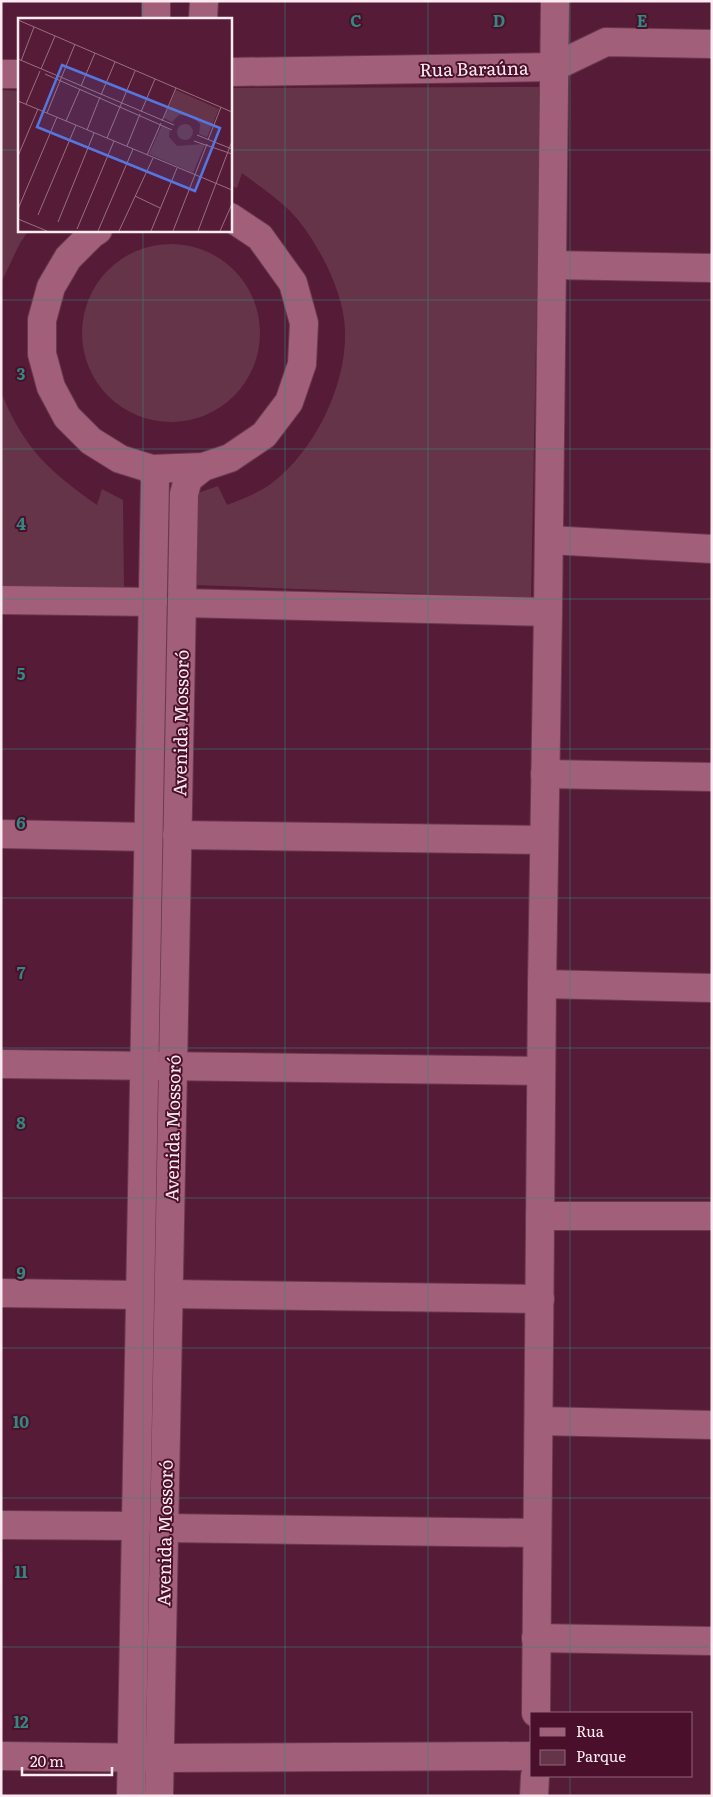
<svg xmlns="http://www.w3.org/2000/svg" width="713" height="1797" viewBox="0 0 713 1797" font-family="Literata,serif">
  <rect width="100%" height="100%" fill="#561b36"/>
  <g fill="#663448">
    <path d="M541,87L531,598L196,585L195,494L218,486L227,505C242,499 259,493 272,483C315,450 347,385 345,330C344,295 323,253 302,225C287,204 263,189 242,173L237,188L230,185V88Z"/>
    <polygon points="1,90 19,91 19,230 29,230 20,243 1,283"/>
    <circle cx="171" cy="333" r="89"/>
    <path d="M1,392C24,449 49,471 97,505L102,489L123,500L124,590L1,588Z"/>
  </g>
  <g fill="none" stroke-linecap="round" stroke-linejoin="round">
    <defs>
      <g id="street">
        <polyline points="156,19 156,1"/>
        <polyline points="203,19 204,1"/>
        <polyline points="230,72 554,67 606,42 712,44"/>
        <polyline points="1,74 19,74"/>
        <polyline points="98,230 92,234 68,258 51,287 42,320 42,354 51,387 67,417 91,441 120,459 152,469 203,467 230,458 264,435 289,402 302,364 304,323 293,283 260,237 230,217"/>
        <polyline points="552,265 712,268"/>
        <polyline points="549,540 712,549"/>
        <polyline points="1,600 153,602"/>
        <polyline points="182,603 548,612"/>
        <polyline points="545,774 712,777"/>
        <polyline points="1,834 148,837"/>
        <polyline points="177,835 544,840"/>
        <polyline points="542,984 712,988"/>
        <polyline points="1,1064 541,1071"/>
        <polyline points="540,1216 712,1216"/>
        <polyline points="1,1293 140,1295"/>
        <polyline points="169,1294 540,1299"/>
        <polyline points="539,1421 712,1425"/>
        <polyline points="1,1525 136,1526"/>
        <polyline points="164,1528 537,1533"/>
        <polyline points="536,1638 712,1641"/>
        <polyline points="536,1713 542,984 548,612 555,1"/>
        <polyline points="1,1756 160,1758 532,1756"/>
        <polyline points="131,1796 155,480 152,469"/>
        <polyline points="159,1796 184,494 188,479 203,467"/>
        <polyline points="534,1796 535,1776"/>
      </g>
    </defs>
    <use href="#street" stroke="#683950" stroke-width="30"/>
    <use href="#street" stroke="#a25f79" stroke-width="28"/>
  </g>
  <path fill="none" stroke="#338882" stroke-width="1" stroke-opacity="0.55" d="M143,1V19M285,1V1796M428,1V1796M570,1V1713M1,150H19M230,150H712M143,230V1796M1,300H712M1,449H712M1,599H712M1,749H712M1,898H712M1,1048H712M1,1198H712M1,1348H712M1,1498H712M1,1647H712M570,1776V1796"/>
  <g text-anchor="middle" dominant-baseline="central" stroke-width="4" stroke-linejoin="round" paint-order="stroke">
    <g font-size="18" fill="#fcecf1" stroke="#4a0f2b">
      <text transform="translate(474 68) rotate(-1)">Rua Baraúna</text>
      <text transform="translate(180 723) rotate(-89)">Avenida Mossoró</text>
      <text transform="translate(172 1128) rotate(-89)">Avenida Mossoró</text>
      <text transform="translate(164 1533) rotate(-89)">Avenida Mossoró</text>
    </g>
  </g>
  <g transform="translate(18 18)">
    <rect width="214" height="214" fill="#561b36"/>
    <path d="M158,72L201,91L189,119L181,116L182,106L173,98L161,97L154,104L146,100ZM159 114a8 8 0 1 1 16 0a8 8 0 1 1-16 0ZM144,107L152,112L151,119L159,128L187,126L175,155L131,136Z" fill="#663448"/>
    <path fill="none" stroke="#986f81" stroke-width="1" d="M0,2L214,94M0,41L156,107M3,43L16,9M23,51L37,18M27,56L154,112M63,68L77,35M83,77L97,44M0,83L214,172M8,86L22,53M123,94L137,61M29,95L57,26M48,103L62,71M144,103L158,70M69,112L82,79M179,117L214,131M89,120L117,53M190,122L203,89M176,123L214,136M109,128L122,96M129,137L143,105M0,138L20,91M117,178L142,190M0,191L39,99M20,197L58,107M0,201L29,213M40,204L76,115M59,211L96,123M80,213L115,131M101,213L135,140M133,213L159,150M155,213L189,126M180,213L214,123M202,213L214,186"/>
    <path fill="#5576de" fill-opacity="0.15" stroke="#5576de" stroke-width="2.5" d="M44,47L202,110L177,173L19,109Z"/>
    <rect width="214" height="214" fill="none" stroke="#fcecf1" stroke-width="2.5"/>
  </g>
  <g font-size="16" text-anchor="middle" font-weight="bold" fill="#338882" stroke="#4a0f2b" stroke-width="4" stroke-linejoin="round" paint-order="stroke">
    <text x="356" y="27">C</text>
    <text x="499" y="27">D</text>
    <text x="642" y="27">E</text>
    <text x="21" y="380">3</text>
    <text x="21" y="530">4</text>
    <text x="21" y="680">5</text>
    <text x="21" y="829">6</text>
    <text x="21" y="979">7</text>
    <text x="21" y="1129">8</text>
    <text x="21" y="1279">9</text>
    <text x="21" y="1428">10</text>
    <text x="21" y="1578">11</text>
    <text x="21" y="1728">12</text>
  </g>
  <rect width="713" height="1797" fill="none" stroke="#fcecf1" stroke-width="5"/>
  <rect x="530" y="1712" width="162" height="65" fill="#4a0f2b" stroke="#91677a"/>
  <rect x="540" y="1728" width="25" height="8" fill="#a25f79" stroke="#91677a"/>
  <text x="576" y="1737" font-size="15" fill="#fcecf1">Rua</text>
  <rect x="540" y="1750" width="25" height="15" fill="#663448" stroke="#91677a"/>
  <text x="576" y="1762" font-size="15" fill="#fcecf1">Parque</text>
  <path d="M22 1767v8h90v-8" fill="none" stroke="#fcecf1" stroke-width="2.5"/>
  <text x="30" y="1767" font-size="15" fill="#fcecf1" stroke="#4a0f2b" stroke-width="4" paint-order="stroke">20 m</text>
</svg>
